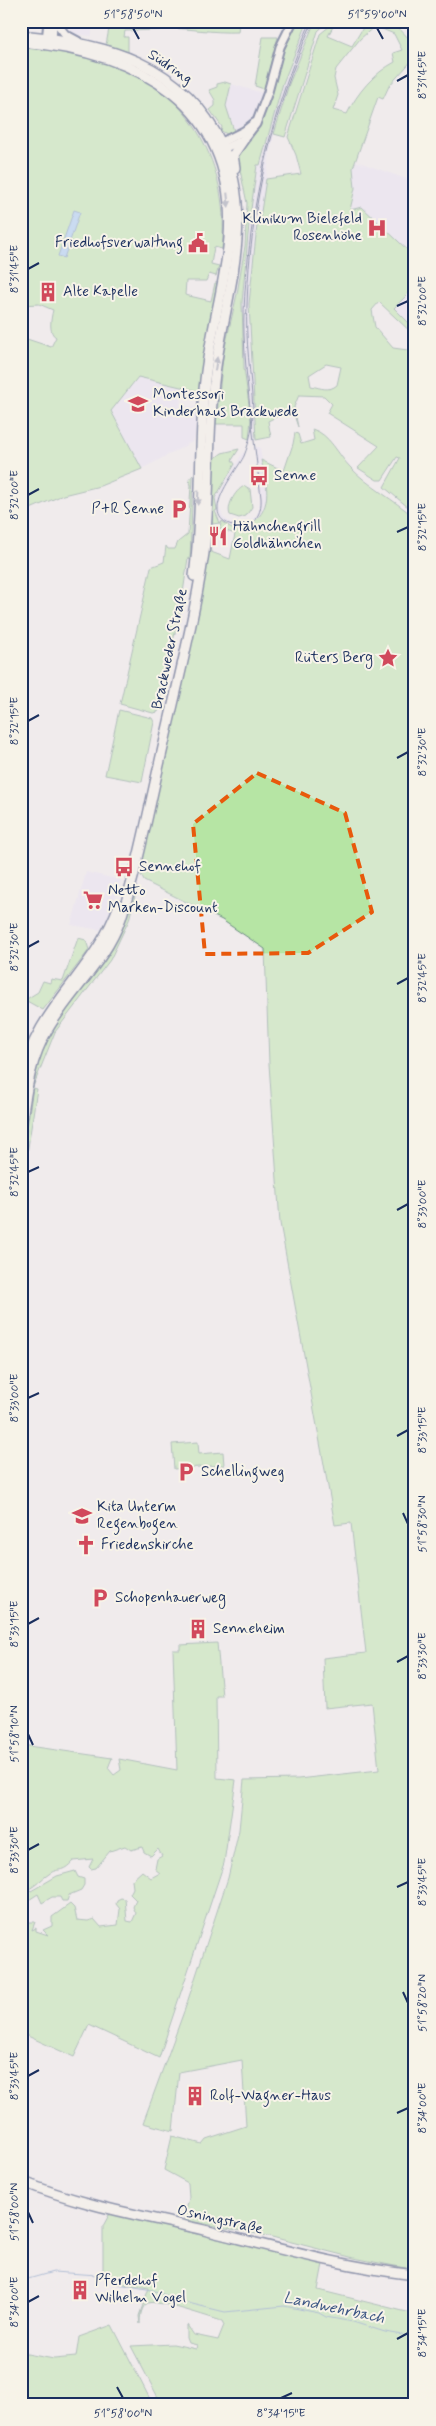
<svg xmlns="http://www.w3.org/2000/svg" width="436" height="2426" viewBox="0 0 436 2426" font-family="Mynerve,sans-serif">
  <rect width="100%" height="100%" fill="#f0ebec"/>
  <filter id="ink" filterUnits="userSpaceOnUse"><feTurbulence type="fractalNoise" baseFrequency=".02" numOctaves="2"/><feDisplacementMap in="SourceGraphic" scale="10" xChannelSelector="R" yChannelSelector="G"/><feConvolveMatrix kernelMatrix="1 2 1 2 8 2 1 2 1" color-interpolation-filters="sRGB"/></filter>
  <g filter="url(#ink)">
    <g fill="#e7e1f1">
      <polygon points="60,21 131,21 92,23 92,36 70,34"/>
      <polygon points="308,21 315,21 294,71 279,114 270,154 259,226 257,225 249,304 251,366 257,425 256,440 250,440 251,419 244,368 242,303 256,170 257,164 260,165 283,83"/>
      <polygon points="231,84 263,93 254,117 234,131 226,106"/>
      <polygon points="356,161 415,182 415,329 394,308 350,211 355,188 353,168"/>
      <polygon points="138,377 182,387 180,406 197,407 195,438 192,442 142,469 111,411"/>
      <polygon points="254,447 260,447 268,499 259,518 241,531 240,529 230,527 222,521 215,508 215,499 243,452 245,455 222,494 219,506 223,517 232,524 247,523 256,516 259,509 260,498"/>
      <polygon points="86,872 121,880 110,915 100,930 71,925"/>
    </g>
    <g fill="#b6e5a4" stroke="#688a81" fill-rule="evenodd">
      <path d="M131,21H239L238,32C212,33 188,28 163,28L161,30L125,31L124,37H128V52L106,45L110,23Z"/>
      <path d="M299,21H308L283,83L260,165H257L249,224L242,303L244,368L251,419L249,439L244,437V424H216L223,356L237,294L245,246L247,203L237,156C276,120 270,63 299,21Z"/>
      <polygon points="315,21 329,21 318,31 285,137 274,134 289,84"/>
      <path d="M336,21L328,36L352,46L367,21H392L415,45V57L389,86L383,99L378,97L353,168L355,188L350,210L362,207L415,257V287L394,308L415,329V336L379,302L372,310L375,327L393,348L415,351V513L384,487L400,458L397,457L382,480H377L358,468L379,446L327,413L332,404L324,396L299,395L294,407L298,427L292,409L268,421L271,437L256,440L249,304L257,225H259L266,179L301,174L296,155L288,137L320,34ZM375,26L394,34L402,50L393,53L395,62C374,73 357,93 347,114L333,110L338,95L334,78L336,69L360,39ZM326,364L341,367L337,385C329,392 321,388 311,386L309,375Z"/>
      <polygon points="263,37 278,37 264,89 255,86"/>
      <path d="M21,46C56,50 92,55 125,69C197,100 230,173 222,249L214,247L211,264L219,266L216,276L209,274L206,281H186L185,295L211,301L215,283H217L198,391L138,377L111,411L142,469L100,486L63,495L21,513V337L51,347L56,337C48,333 51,318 53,310L39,304L21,305Z"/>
      <polygon points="225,82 231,84 226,106 234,131 227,134 221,131 222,127 210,110 215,106 215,100 209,90 217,87 217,84"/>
      <path d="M312,429C330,434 338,455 350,467C369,487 395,500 415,518V2270L354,2258L268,2236L184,2220L189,2198L188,2183L164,2170L172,2136L202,2144L206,2139L246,2126L242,2060L179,2072L173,2131L143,2123L186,2006L228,1878L239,1830L244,1780L298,1779L379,1770L372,1703L325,1708L323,1658L366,1653L351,1523L335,1525L280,1223L269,1064L265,949L222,920L144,881L139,871L191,646L210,547L211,552L230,559L235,534L212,526L220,527L222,521L230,527L240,529L241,531C272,514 270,493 261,460L284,471L293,444L295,433L298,434L301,444L314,440Z"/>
      <polygon points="239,449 232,460 235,464 215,498 217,510 215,511 220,523 212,524 214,459 222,453"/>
      <polygon points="193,475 190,559 188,558 180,614 168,660 158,712 153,713 120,704 151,567 164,562 166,546 168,549 175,549 178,542 188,534 191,485 189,480"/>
      <path d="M245,486L250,489L252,507L246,516L239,518L230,515C226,505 237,488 245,486Z"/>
      <polygon points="119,710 152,718 154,722 142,782 105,775"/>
      <polygon points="137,888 129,920 110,960 55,1032 33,1087 40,1057 48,1038 58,1021 112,950"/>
      <polygon points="78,938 86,940 89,950 43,1010 25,1000 38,992 43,981 50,983 51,979 63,981"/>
      <polygon points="33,1088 37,1089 21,1193 21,1167"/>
      <polygon points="198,1442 199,1454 223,1452 224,1465 174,1469 172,1444"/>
      <path d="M217,1643L222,1696H216L217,1778L236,1780L224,1863L159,2058L89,2025L74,2057L21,2033V1922H35L32,1930L36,1928V1931L48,1935L43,1930L52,1926V1917L70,1904L74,1908L77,1920L88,1921L94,1919L101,1927L118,1925L120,1909L116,1904L117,1900L121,1898L125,1899L127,1921L132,1922L136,1913L133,1907L136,1900L130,1894L133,1888L132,1880L142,1871L151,1878L160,1873L155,1869L157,1859L162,1856L158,1849L151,1856L144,1852L142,1847L131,1850L125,1846L110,1851L96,1868L91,1869L89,1867L93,1859L73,1861C62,1874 58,1867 49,1874C41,1879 37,1885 29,1889L31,1891L57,1876L75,1871L78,1877L84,1879V1885L81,1890L69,1895L67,1901H62L60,1897H52L42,1903L38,1894L21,1905V1756L24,1750L22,1745L112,1758L108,1768L114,1775L121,1770L119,1759L177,1770L173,1650H180V1645Z"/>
      <path d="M112,2214L323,2264L318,2290L415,2314V2405H162L131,2346L173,2344L196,2349L197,2345L189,2343L187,2338V2325L194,2335L218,2340L224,2325L222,2321C211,2318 156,2299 148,2303C141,2306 140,2317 140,2324L139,2316L149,2288L119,2283L103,2273V2226L109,2215Z"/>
      <polygon points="112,2325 153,2405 21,2405 21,2346 27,2354 54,2359 76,2357 79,2337"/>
    </g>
    <polygon fill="#9bc8f5" stroke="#688bb9" points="74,210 80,212 64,258 58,256"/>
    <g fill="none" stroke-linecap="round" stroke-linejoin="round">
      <g stroke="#688bb9" stroke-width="1">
        <polyline points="105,2274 118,2284 152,2290 184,2302 225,2312 284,2306 319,2313 326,2317 353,2322 385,2332 415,2337"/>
        <polyline points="21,2281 53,2272 97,2275"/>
        <polyline points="21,2375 22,2376"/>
      </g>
      <defs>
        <g id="minor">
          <polyline points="55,21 65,34 78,41"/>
          <polyline points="46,41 48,21"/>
          <polyline points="52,43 53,21"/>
          <polyline points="216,145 244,131 254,123"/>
          <polyline points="219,151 244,139 256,124 268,92 280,47 293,21"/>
        </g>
        <g id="major">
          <path d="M21,35C104,43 183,62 222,145C258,222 222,303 214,382C207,438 211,496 204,553C194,620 177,686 162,752C149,807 139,864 121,918C106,961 70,991 48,1029C30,1059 26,1092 21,1126"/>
          <path d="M21,42C139,52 238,104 229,238C225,286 210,332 205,380C198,445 203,511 194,576"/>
          <polyline points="235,168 233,155 244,139"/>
          <path d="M21,1081C35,1008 95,973 119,905"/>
          <path d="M21,2181C80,2205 143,2216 204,2230C273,2247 343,2267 415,2275"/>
        </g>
      </defs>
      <use href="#minor" stroke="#1b2f5e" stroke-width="11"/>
      <use href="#major" stroke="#1b2f5e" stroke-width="12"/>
      <use href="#minor" stroke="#f7f3e8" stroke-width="7"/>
      <use href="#major" stroke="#f7f3e8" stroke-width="9"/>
      <path stroke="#1b2f5e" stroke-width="1" d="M311,21C280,90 262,158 251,233C247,266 243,301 244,335C246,389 255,444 261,498C262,514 255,526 237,526C194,519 236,473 244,456C250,441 253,426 253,410C251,375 245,340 247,304C250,207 273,109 313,21"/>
    </g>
    <defs><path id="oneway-solid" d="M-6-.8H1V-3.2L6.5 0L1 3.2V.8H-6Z" transform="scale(1.25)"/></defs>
    <g fill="#8991a3">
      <use href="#oneway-solid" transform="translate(228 200) rotate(84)"/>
      <use href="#oneway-solid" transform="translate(216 364) rotate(-81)"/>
      <use href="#oneway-solid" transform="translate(198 498) rotate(93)"/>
    </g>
  </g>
  <path d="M0 0H436V2426H0ZM257,773L345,813L372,912L308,953L205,954L193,824Z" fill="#f0ebec" fill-opacity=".55" fill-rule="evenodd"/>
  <path fill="none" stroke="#e8590c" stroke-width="4" stroke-dasharray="10 6" stroke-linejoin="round" d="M257,773L345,813L372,912L308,953L205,954L193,824Z"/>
  <path fill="none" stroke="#1b2f5e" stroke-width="2" d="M133,28L139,39M377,28L383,39M397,81L408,75M28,269L39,263M397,306L408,301M28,495L39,489M397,532L408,527M28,721L39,715M397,758L408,752M28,947L39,941M397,984L408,978M28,1172L39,1167M397,1210L408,1204M28,1398L39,1393M397,1436L408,1430M403,1513L408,1524M28,1624L39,1618M397,1662L408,1656M28,1734L33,1745M28,1850L39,1844M397,1887L408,1882M403,1992L408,2003M28,2076L39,2070M397,2113L408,2108M28,2212L33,2223M28,2302L39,2296M397,2339L408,2333M117,2387L123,2398M281,2398L292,2393"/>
  <defs>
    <symbol id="hospital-bare" viewBox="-9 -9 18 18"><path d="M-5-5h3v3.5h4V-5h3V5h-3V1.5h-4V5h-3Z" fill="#d1495b" stroke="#f7f3e8" stroke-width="2.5" paint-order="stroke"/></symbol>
    <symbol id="civic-bare" viewBox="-9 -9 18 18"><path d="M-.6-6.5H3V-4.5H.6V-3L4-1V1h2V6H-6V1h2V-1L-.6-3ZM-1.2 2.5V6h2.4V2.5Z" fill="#d1495b" stroke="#f7f3e8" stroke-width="2.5" paint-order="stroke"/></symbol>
    <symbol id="building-bare" viewBox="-9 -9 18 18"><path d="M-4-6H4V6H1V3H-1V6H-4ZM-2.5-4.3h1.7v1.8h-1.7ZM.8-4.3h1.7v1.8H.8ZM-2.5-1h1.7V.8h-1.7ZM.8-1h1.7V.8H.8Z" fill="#d1495b" stroke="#f7f3e8" stroke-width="2.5" paint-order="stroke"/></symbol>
    <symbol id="school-bare" viewBox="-9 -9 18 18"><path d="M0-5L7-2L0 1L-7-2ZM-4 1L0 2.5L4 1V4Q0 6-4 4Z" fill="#d1495b" stroke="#f7f3e8" stroke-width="2.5" paint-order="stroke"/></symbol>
    <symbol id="bus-bare" viewBox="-9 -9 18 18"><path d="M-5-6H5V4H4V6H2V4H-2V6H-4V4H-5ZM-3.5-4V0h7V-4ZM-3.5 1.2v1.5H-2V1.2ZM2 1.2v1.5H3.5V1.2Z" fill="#d1495b" stroke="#f7f3e8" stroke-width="2.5" paint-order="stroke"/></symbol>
    <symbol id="parking-bare" viewBox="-9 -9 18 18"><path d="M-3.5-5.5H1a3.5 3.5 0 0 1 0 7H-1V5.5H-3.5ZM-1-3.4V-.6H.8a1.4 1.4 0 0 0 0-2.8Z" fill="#d1495b" stroke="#f7f3e8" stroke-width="2.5" paint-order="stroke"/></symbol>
    <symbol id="restaurant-bare" viewBox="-9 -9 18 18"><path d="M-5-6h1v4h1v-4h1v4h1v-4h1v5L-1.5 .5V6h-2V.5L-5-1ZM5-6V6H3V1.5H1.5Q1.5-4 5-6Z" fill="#d1495b" stroke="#f7f3e8" stroke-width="2.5" paint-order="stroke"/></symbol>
    <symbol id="sight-bare" viewBox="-9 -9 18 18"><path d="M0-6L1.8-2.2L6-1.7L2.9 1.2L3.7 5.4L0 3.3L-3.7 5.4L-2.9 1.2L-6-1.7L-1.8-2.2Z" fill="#d1495b" stroke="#f7f3e8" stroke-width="2.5" paint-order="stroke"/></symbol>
    <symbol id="supermarket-bare" viewBox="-9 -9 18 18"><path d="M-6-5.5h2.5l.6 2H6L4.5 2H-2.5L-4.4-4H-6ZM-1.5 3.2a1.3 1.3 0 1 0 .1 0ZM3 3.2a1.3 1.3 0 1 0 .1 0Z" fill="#d1495b" stroke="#f7f3e8" stroke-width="2.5" paint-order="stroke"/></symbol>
    <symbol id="church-bare" viewBox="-9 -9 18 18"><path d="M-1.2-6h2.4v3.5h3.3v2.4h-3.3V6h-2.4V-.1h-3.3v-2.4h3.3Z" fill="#d1495b" stroke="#f7f3e8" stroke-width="2.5" paint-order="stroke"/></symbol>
  </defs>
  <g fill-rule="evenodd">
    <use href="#hospital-bare" x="363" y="214" width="28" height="28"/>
    <use href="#civic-bare" x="184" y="229" width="28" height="28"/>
    <use href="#building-bare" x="34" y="278" width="28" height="28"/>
    <use href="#school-bare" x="124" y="390" width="28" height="28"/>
    <use href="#bus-bare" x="245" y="462" width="28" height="28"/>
    <use href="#parking-bare" x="165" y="495" width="28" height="28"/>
    <use href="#restaurant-bare" x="204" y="522" width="28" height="28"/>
    <use href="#sight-bare" x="374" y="644" width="28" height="28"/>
    <use href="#bus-bare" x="110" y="853" width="28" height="28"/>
    <use href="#supermarket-bare" x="79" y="886" width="28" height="28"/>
    <use href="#parking-bare" x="172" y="1458" width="28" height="28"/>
    <use href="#school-bare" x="68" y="1502" width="28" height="28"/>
    <use href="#church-bare" x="72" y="1531" width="28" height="28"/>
    <use href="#parking-bare" x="86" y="1584" width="28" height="28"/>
    <use href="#building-bare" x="184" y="1615" width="28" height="28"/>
    <use href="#building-bare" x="181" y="2082" width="28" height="28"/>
    <use href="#building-bare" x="66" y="2276" width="28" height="28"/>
  </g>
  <g text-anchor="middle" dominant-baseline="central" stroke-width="4" stroke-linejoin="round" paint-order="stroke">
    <g font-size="15" fill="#1b2f5e" stroke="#f7f3e8">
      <text transform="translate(170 67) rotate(34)">Südring</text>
      <text transform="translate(170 649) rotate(-78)">Brackweder Straße</text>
      <text transform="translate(220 2220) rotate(13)">Osningstraße</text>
    </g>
    <g font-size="15" fill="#1b2f5e" stroke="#f7f3e8" text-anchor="start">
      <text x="362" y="219" text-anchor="end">Klinikum Bielefeld<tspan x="362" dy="17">Rosenhöhe</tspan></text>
      <text x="183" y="243" text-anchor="end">Friedhofsverwaltung</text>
      <text x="63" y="292">Alte Kapelle</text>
      <text x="153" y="395">Montessori<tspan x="153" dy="17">Kinderhaus Brackwede</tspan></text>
      <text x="274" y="476">Senne</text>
      <text x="164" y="509" text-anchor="end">P+R Senne</text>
      <text x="233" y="527">Hähnchengrill<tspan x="233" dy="17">Goldhähnchen</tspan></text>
      <text x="373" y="658" text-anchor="end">Rüters Berg</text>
      <text x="139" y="867">Sennehof</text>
      <text x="108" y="891">Netto<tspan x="108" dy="17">Marken-Discount</tspan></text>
      <text x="201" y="1472">Schellingweg</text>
      <text x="97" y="1507">Kita Unterm<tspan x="97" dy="17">Regenbogen</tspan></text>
      <text x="101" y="1545">Friedenskirche</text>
      <text x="115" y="1598">Schopenhauerweg</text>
      <text x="213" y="1629">Senneheim</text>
      <text x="210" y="2096">Rolf-Wagner-Haus</text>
      <text x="95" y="2281">Pferdehof<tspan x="95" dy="17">Wilhelm Vogel</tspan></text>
    </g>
    <g font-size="16" font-style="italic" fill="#3b5584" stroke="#f7f3e8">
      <text transform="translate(334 2308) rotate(12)">Landwehrbach</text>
    </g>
  </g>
  <rect width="436" height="2426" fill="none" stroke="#f7f3e8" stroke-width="55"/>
  <rect x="28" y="28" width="380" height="2370" fill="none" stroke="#1b2f5e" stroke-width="2"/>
  <g font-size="12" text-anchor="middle" fill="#1b2f5e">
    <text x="133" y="18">51°58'50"N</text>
    <text x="377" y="18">51°59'00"N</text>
    <text transform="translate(422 75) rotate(-90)" y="4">8°31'45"E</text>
    <text transform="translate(14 269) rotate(-90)" y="4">8°31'45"E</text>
    <text transform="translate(422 301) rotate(-90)" y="4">8°32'00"E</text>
    <text transform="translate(14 495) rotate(-90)" y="4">8°32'00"E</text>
    <text transform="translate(422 527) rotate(-90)" y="4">8°32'15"E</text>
    <text transform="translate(14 721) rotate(-90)" y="4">8°32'15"E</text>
    <text transform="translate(422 752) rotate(-90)" y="4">8°32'30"E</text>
    <text transform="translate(14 947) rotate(-90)" y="4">8°32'30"E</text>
    <text transform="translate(422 978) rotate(-90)" y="4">8°32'45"E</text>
    <text transform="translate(14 1172) rotate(-90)" y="4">8°32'45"E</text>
    <text transform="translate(422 1204) rotate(-90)" y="4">8°33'00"E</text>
    <text transform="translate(14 1398) rotate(-90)" y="4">8°33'00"E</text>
    <text transform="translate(422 1430) rotate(-90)" y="4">8°33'15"E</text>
    <text transform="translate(422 1524) rotate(-90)" y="4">51°58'30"N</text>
    <text transform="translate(14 1624) rotate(-90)" y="4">8°33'15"E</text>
    <text transform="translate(422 1656) rotate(-90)" y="4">8°33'30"E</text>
    <text transform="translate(14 1734) rotate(-90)" y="4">51°58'10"N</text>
    <text transform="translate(14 1850) rotate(-90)" y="4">8°33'30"E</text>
    <text transform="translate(422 1882) rotate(-90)" y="4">8°33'45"E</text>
    <text transform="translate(422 2003) rotate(-90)" y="4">51°58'20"N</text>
    <text transform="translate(14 2076) rotate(-90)" y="4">8°33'45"E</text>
    <text transform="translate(422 2108) rotate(-90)" y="4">8°34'00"E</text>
    <text transform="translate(14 2212) rotate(-90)" y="4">51°58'00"N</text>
    <text transform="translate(14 2302) rotate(-90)" y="4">8°34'00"E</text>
    <text transform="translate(422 2333) rotate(-90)" y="4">8°34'15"E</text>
    <text x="123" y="2417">51°58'00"N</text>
    <text x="281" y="2417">8°34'15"E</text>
  </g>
</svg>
